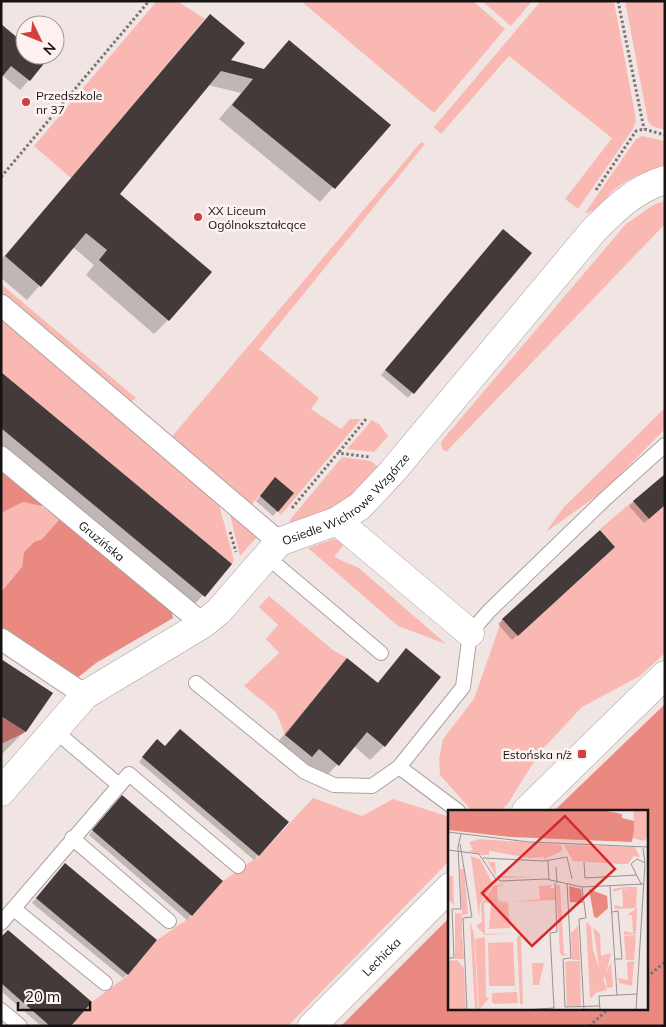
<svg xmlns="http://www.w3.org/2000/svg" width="666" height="1027" viewBox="0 0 666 1027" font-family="Mulish,sans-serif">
  <rect width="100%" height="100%" fill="#f0e5e3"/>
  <g fill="#f9b9b2">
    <polygon points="157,1 177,1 205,19 71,178 34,146"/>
    <polygon points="301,1 473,1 505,29 434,113"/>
    <polygon points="482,1 532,1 511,26"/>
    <polygon points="541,1 614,1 636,120 633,129 578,209 565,199 612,138 509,56 441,134 434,127"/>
    <polygon points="625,1 665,1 665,130 652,126 648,121"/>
    <path d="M642,136L665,141V166C646,170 630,178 615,189C605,197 598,212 585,213L636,139Z"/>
    <polygon points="421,142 425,144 259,349 319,398 311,409 341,429 350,419 361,419 281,515 278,512 294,493 276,478 249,507 169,440"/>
    <polygon points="665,201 665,224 446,452 442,449 441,443 445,437 626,224 655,204"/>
    <polygon points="1,284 136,398 130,402 1,295"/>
    <polygon points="1,318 217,497 234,560 232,564 1,372"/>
    <polygon points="665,408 665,429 605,490 546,532 563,508"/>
    <polygon points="372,420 380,425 388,436 374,452 347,449"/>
    <polygon points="342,457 371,461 379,468 349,500 338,507 292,523 289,521"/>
    <polygon points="633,501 649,519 665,505 665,653 640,676 582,707 540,752 507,805 500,811 472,811 440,775 439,760 443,739 474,699 502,619 518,636 615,547 600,529"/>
    <polygon points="23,502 41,506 59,520 42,539 34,542 24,552 22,567 1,592 1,513"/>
    <polygon points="228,506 257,537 240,556"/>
    <polygon points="334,539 346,542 334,557 359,568 446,644 398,626 308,548"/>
    <polygon points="269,596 333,650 347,658 285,735 276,712 244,686 279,653 266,639 278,625 259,607"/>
    <polygon points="313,798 362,816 393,799 450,817 450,860 288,1026 71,1026 92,1002 128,975 157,940 192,916 223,881 259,856"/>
  </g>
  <g fill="#e98980">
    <polygon points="1,467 45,503 41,506 23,502 1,513"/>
    <polygon points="51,508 170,606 173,618 96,663 76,679 1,629 1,592 22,567 24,552 34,542 42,539 59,520 48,511"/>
    <polygon points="665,704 665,1026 341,1026 450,917 450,1008 647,1008 647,811 554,811"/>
    <polygon points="1,716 26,732 1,744"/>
  </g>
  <g fill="#0003">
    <polygon points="210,15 229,60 263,70 289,42 389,125 320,202 219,119 241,93 208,85 118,194 168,320 154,334 86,275 94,265 73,247 27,300 1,278 1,260"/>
    <polygon points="25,46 25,55 36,55 29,80 20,90 2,75"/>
    <polygon points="499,235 530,253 408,398 381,375"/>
    <polygon points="1,374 231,565 181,619 1,469"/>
    <polygon points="665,475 665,505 644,523 629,506"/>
    <polygon points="271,484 292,494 273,516 256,501"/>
    <polygon points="600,531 609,551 512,640 498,624"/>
    <polygon points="406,650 384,746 370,760 354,746 324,779 305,763 272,749 347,659 377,683"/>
    <polygon points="1,662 25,731 2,754 1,753"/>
    <polygon points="153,745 258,855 254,860 139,762"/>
    <polygon points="118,801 191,915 187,920 89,835"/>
    <polygon points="60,869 127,974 123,978 32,903"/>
    <polygon points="1,938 70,1026 41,1026 1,991"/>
  </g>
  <g fill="#433a39">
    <polygon points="210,14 245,43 231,60 264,69 289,40 391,125 335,189 232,105 253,79 221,71 120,194 212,272 169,321 99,260 107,250 86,233 41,287 5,256"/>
    <polygon points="1,24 25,44 25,55 38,55 46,61 30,81 11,66 1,78"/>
    <polygon points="503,229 532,253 414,394 385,370"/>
    <polygon points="1,372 232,564 205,597 1,428"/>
    <polygon points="665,474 665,505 649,519 633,501"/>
    <polygon points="275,477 294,493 278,512 260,496"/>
    <polygon points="600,530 615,547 518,636 502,619"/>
    <polygon points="406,648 441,677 385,747 367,732 339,766 319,749 312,757 285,735 347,658 378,683"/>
    <polygon points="1,659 53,693 26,732 1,716"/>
    <polygon points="180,729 289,822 259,856 142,757 157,739 165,746"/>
    <polygon points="122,795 223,881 192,916 92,830"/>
    <polygon points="65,863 157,940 128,975 36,898"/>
    <polygon points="8,930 92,1002 71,1026 50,1026 1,983 1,937"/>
  </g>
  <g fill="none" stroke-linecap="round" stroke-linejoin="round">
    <defs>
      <g id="service">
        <polyline points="266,556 381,653"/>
        <polyline points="196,683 305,772 334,785 372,786 399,767 463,687 470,633 489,611 606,498 665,445"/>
        <polyline points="54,730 119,785"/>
        <polyline points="399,767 458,811"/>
        <polyline points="72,838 169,921"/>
        <polyline points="14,909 105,983"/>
        <polyline points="1,923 129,774 238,866"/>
        <polyline points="1,1010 20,1026"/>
      </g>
      <g id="pedestrian">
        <polyline points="1,305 279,542"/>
        <path id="s1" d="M1,457L203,624"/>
        <polyline points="1,639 85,695"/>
      </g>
      <g id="minor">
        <polyline points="337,521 470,633"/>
        <path id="s2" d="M1,792L85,695L203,624L219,611L279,542L337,521L360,506L392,472L594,230C615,209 635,189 665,180"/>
      </g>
      <g id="primary">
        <polyline points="526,811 665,675"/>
        <path id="s3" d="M312,1026L450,887"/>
      </g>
    </defs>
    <use href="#service" stroke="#aba09f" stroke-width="16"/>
    <use href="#pedestrian" stroke="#aba09f" stroke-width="23"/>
    <use href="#minor" stroke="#aba09f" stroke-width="29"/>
    <use href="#primary" stroke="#aba09f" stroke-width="29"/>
    <g stroke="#7a7372" stroke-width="3" stroke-dasharray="2.5 2.5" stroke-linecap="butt">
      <polyline points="618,1 644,129"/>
      <polyline points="1,177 149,1"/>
      <polyline points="596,190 636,131 644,129 665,135"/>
      <polyline points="339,452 366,419"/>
      <polyline points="292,508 338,453 370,457"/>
      <polyline points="230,532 236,552"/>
      <polyline points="647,977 665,962"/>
      <polyline points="589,1026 610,1008"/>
    </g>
    <use href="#service" stroke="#fff" stroke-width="14"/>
    <use href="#pedestrian" stroke="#fff" stroke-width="21"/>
    <use href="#minor" stroke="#fff" stroke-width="28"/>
    <use href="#primary" stroke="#fff" stroke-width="28"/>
  </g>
  <g fill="#cf413c" stroke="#fdf2f0" stroke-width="2">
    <circle cx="26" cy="102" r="5"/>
    <circle cx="198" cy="217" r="5"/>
    <rect x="577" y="749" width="10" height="10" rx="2.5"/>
  </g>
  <g text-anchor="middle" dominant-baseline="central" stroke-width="5" stroke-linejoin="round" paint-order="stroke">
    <g font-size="12" fill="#161312" stroke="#fdf2f0" text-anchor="start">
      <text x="36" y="95">Przedszkole<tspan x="36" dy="14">nr 37</tspan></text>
      <text x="208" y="210">XX Liceum<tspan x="208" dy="14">Ogólnokształcące</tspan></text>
      <text x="572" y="754" text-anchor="end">Estońska n/ż</text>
    </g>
    <g font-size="12" fill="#161312" stroke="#fdf2f0">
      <text stroke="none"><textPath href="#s2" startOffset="459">Osiedle Wichrowe Wzgórze</textPath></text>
      <text stroke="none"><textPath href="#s1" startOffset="131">Gruzińska</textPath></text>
      <text stroke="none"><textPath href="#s3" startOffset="98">Lechicka</textPath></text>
    </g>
  </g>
  <g transform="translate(448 810)">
    <rect width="200" height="200" fill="#f0e5e3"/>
    <path d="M186,0H200V27L196,31L185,28ZM31,29L114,35V41L96,49V47L82,48L41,41V45H34L20,41L25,40L21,32ZM116,35L187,37L192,47L186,46L180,54H172L125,51ZM23,46L32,49L45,74L32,94L31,107ZM40,48L41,52H47L48,66L87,67L51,68L48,66L39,50ZM12,59H16L20,104L14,105ZM0,66H5L6,95L0,89ZM57,74L49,77L50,91L62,92L47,93H60L62,118L41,119L43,93H36L37,124L68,123L37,125L28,116L34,112L33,94L46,76ZM104,75L102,78H106L107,90L64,92L92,89L91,76ZM108,75H112L116,144L121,145L114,146L112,143ZM175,77L183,83L176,77H189L188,98L167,99L166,95L175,97L174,79L166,82L165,79ZM189,98L188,124L176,125V121L185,123L184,105H179ZM7,103L14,104V122L11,127L14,123L16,149H7ZM22,111L26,124L30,200H27ZM138,112L143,116L145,140L159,180L149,182L142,189ZM130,116L132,150H124L123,123ZM145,117L152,124L153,146L163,143L158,163L163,152L165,177L159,178L157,166L155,169L152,162ZM73,125L75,194H72L69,127ZM188,125L186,150H178L176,126ZM37,127L38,187L41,188L31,200L27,129ZM65,132L67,176H41L40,133ZM9,150L16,158L18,200H1L0,151ZM124,151H132L133,196H119L117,152ZM186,151L184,176L171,173L170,168L180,170L179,152ZM84,153H96L91,175H85ZM69,182L70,193L47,194L44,192V183Z" fill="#f9b9b2"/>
    <path d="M0,0H154L174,4V8L186,11V20L184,32L63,27L0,20ZM121,76L133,79L135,93L122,92ZM141,79L159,86L160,98L149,108L146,107Z" fill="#e98980"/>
    <path fill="none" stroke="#99918f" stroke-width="1" d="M0,22L81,32L199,37M12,34L24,107L15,108L19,200M0,40L31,44L47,68L53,71L98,69L134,77L196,74M35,48L96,51L119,47L124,69M100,51L101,70M136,52L137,68L188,65M108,57L109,73M119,73L123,148L115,149L117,197L151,196M193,74L183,54L189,49L197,53M162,76L169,185M134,77L138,108L131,109L136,200M164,102L170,101L174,149H167M0,148H6L4,99H13L10,37L13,24M77,200L106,198L102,123L109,122L107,73M152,200L151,186L189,184M188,200L197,53L195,38"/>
    <path fill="#d62828" fill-opacity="0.15" stroke="#d62828" stroke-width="2.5" d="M117,6L167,59L84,136L34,83Z"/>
    <rect width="200" height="200" fill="none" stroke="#161312" stroke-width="2.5"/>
  </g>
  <rect width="666" height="1027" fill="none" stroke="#161312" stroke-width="5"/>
  <g transform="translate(40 40) rotate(133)"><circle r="24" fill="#fdf2f0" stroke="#a19997"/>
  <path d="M0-4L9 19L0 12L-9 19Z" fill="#cf413c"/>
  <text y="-8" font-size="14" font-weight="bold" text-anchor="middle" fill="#161312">N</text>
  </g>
  <path d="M18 1002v8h72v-8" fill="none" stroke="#161312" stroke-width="2.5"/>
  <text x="25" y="1002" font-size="15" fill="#161312" stroke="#fdf2f0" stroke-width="4" paint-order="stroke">20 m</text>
</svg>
